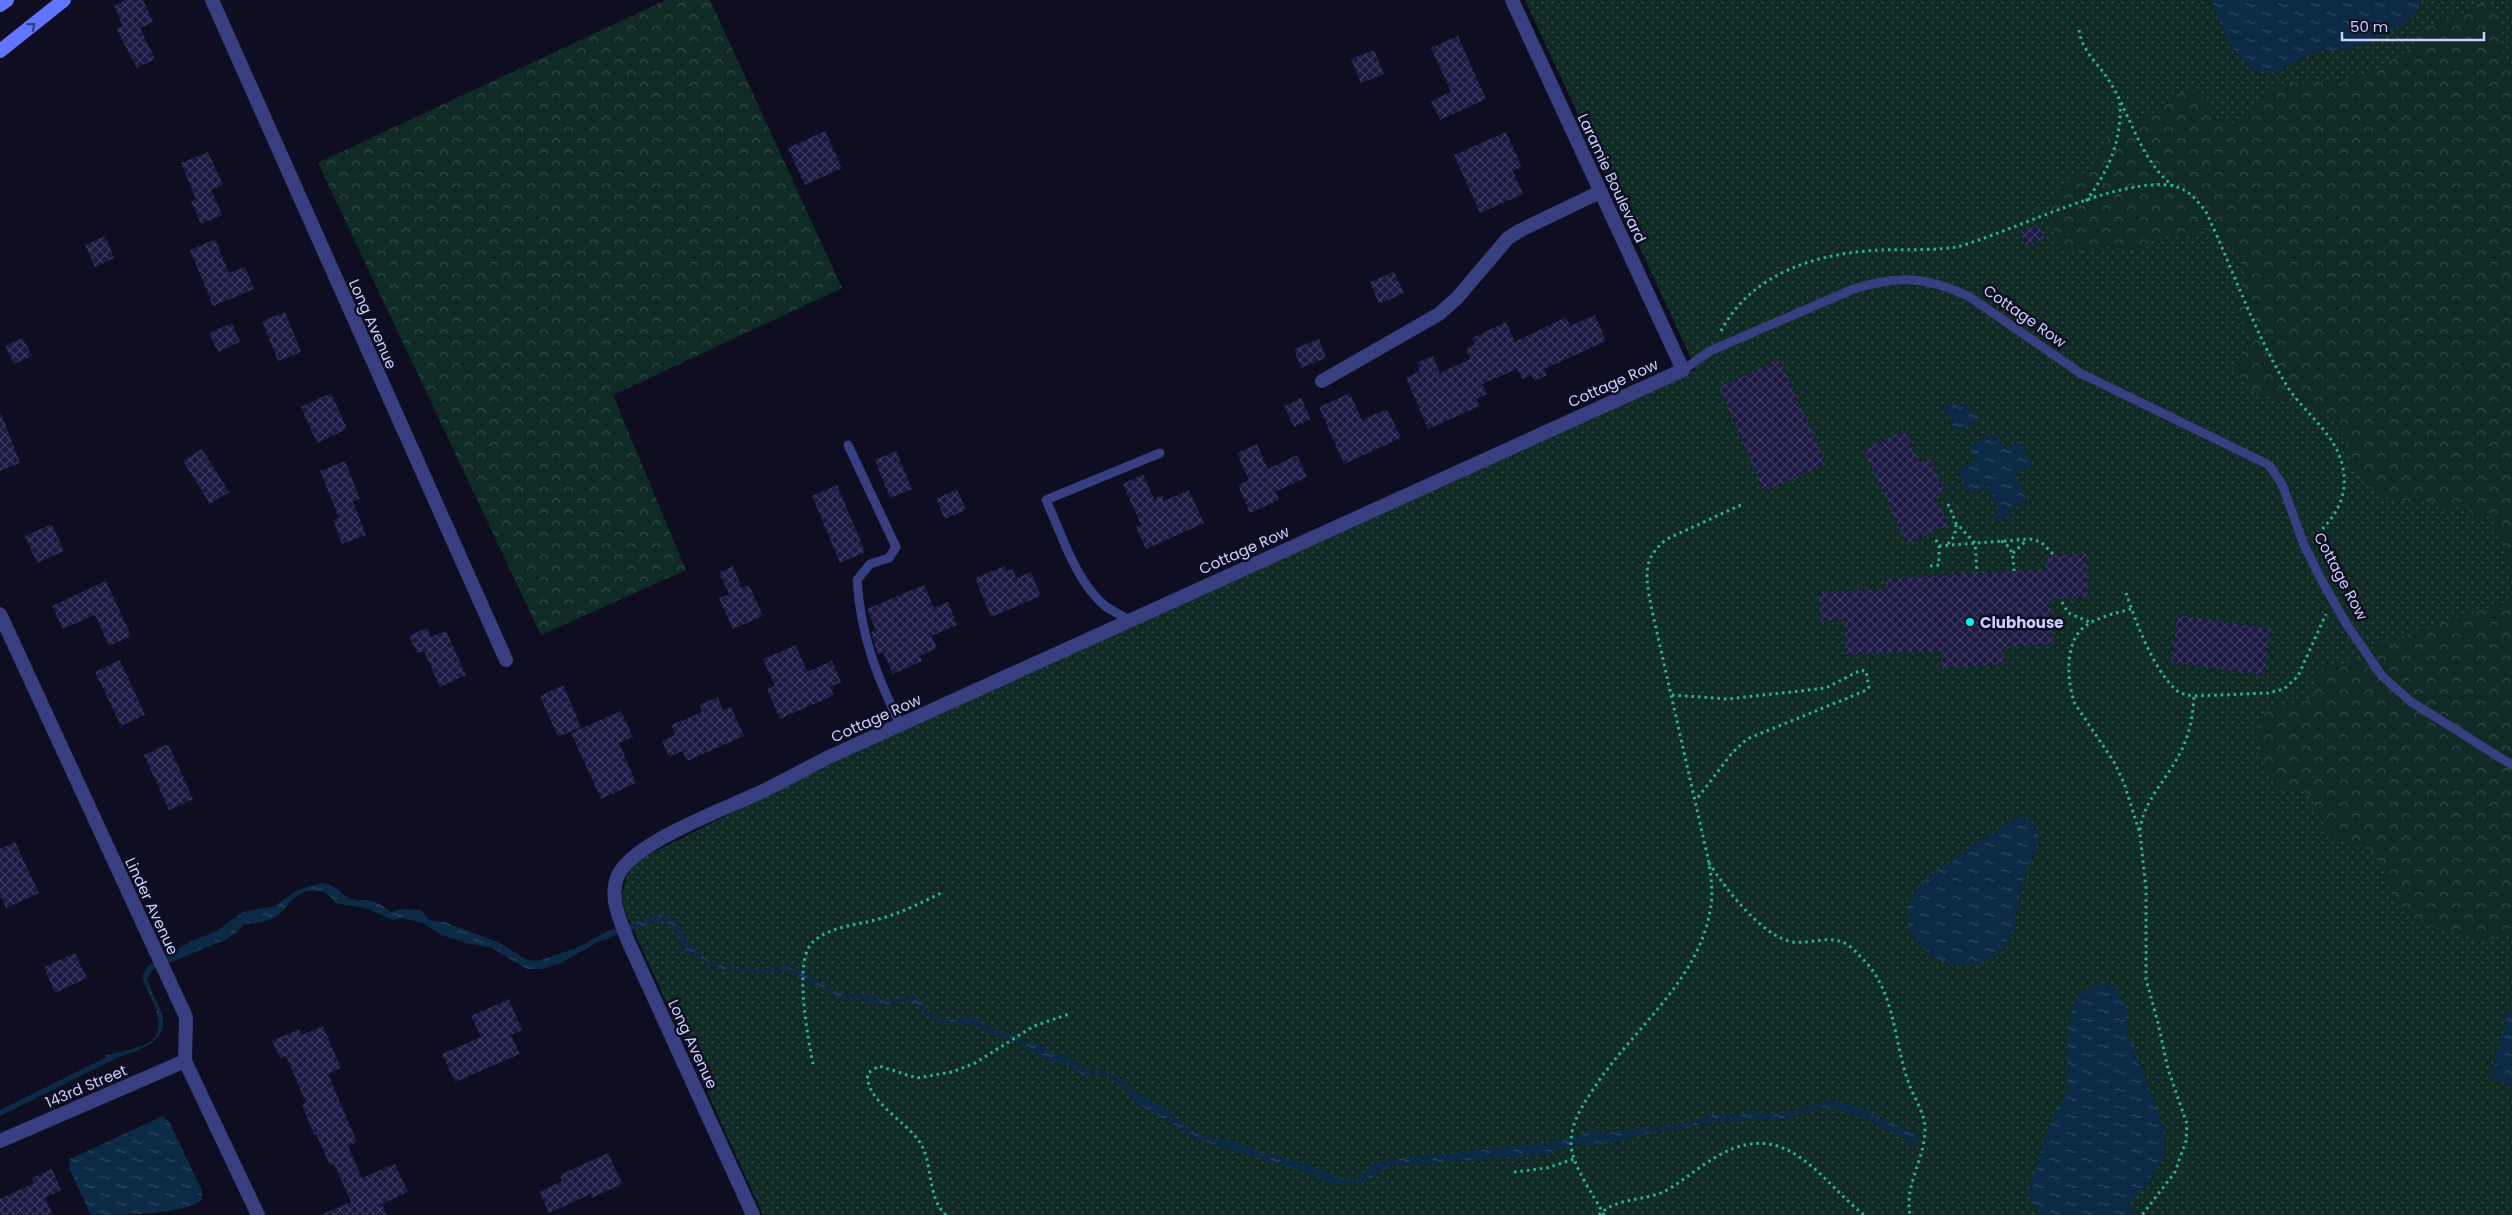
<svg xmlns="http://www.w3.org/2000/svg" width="2512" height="1215" viewBox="0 0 2512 1215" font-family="Poppins,sans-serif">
  <defs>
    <pattern id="grass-dots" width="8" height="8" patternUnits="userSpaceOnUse" patternTransform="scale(1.25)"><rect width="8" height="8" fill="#102b26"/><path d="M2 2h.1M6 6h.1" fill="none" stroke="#324947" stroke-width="1.8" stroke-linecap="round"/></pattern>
    <pattern id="forest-crowns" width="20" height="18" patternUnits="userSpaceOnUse" patternTransform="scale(1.25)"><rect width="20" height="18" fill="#102b26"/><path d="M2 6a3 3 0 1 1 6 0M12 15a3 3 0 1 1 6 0" fill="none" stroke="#324947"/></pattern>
    <pattern id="water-ripples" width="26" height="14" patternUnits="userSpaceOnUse" patternTransform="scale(1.25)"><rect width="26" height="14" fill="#0c2a46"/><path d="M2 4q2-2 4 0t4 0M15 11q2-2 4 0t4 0" fill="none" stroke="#2e4862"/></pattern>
    <pattern id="building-cross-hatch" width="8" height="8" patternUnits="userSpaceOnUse" patternTransform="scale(1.25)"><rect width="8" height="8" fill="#1c1942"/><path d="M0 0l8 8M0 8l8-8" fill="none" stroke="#3c395e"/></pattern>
  </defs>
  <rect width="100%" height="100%" fill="#0e0d21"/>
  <polygon fill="url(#grass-dots)" points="1525,0 2512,0 2512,1215 763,1215 624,909 622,896 627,875 633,866 644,857 845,756 1696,369"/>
  <g fill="url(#forest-crowns)">
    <polygon points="666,0 710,0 842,288 613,395 686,570 541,635 318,163"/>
    <path d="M2485,3C2503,15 2498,35 2504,54C2506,60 2509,67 2512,73V573L2492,513L2472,520L2467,504L2445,511L2438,502C2426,501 2411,504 2400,501C2384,498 2361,485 2353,470C2350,462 2350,456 2348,448C2346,433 2329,414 2315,409C2286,397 2242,403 2235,363L2250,345L2251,336L2237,311V303L2246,269L2240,257L2226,238L2205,229L2185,236L2164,234L2132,252L2109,246L2086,253L2069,250L2058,240L2052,227V202L2060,187L2094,166L2110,136L2159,110L2167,100L2177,94L2191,91L2202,96C2208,110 2216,123 2234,123C2255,122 2259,90 2282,85C2304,79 2325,85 2346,79C2366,75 2392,62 2408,49C2416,42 2422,31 2431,25C2446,16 2465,20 2474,4Z"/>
    <path d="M2512,600V926L2501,936L2484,941L2423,924L2408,914L2395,897L2387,883L2384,868L2372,851C2360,847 2346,846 2335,837C2318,824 2319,798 2298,788L2284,794C2263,778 2241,719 2277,705C2290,700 2298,707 2311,698L2315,680L2319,672L2327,666L2349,663L2375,645Z"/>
  </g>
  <g fill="url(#water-ripples)">
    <path d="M2211,0H2420C2413,26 2370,44 2346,49C2336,51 2325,49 2316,52C2296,59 2278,81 2256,69C2232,58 2220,22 2211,0Z"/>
    <polygon points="1955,404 1970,408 1980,420 1955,431 1944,406"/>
    <polygon points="1996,433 2004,449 2021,441 2032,466 2015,474 2027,501 2009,510 2011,515 1997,522 1995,516 1999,510 1988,486 1970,494 1959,472 1962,467 1977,461 1970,448 1973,444"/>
    <path d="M2020,816C2031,818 2036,827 2038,838C2036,853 2027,866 2023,880C2018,899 2018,922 2009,939C1975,998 1882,945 1914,894C1932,866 1983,843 2010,820Z"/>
    <path d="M321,883C341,885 340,897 355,900C359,901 363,900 367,900C376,901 384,907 392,912L401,909L421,910L429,920L444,922L500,943L525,959L537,961L574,949L610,930L659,915C682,918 688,957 720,965C730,968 746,970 757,969C767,969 777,965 787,967C808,972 826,988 845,994C853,996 860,994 868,995C875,996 883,1000 890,1000C898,1001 903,994 912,997C925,1001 931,1015 944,1021L964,1017L974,1018L997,1032L1010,1034L1021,1041L1040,1045L1056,1055L1059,1053L1065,1054L1080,1068L1089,1071L1104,1070L1122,1079L1138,1094L1163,1107L1191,1132L1214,1139L1234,1141L1259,1152L1307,1164L1343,1179L1357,1178L1373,1164L1388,1160L1553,1142L1581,1135L1592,1129L1605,1133L1638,1129L1682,1124L1716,1114L1734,1115L1753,1112L1775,1114L1799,1110L1830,1099L1853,1105L1878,1118L1920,1134L1914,1148L1910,1141L1860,1117L1828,1106L1781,1120L1752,1119L1741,1122L1720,1121L1645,1134L1615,1142L1585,1146L1574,1143L1549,1154L1390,1166L1364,1182L1334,1184L1297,1170L1191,1137L1160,1116L1136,1103L1125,1088L1106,1074L1084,1075L1064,1063L1048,1060L1017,1042L995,1035L975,1024H940L911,1000L890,1005L840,998L787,970L758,973L721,969L709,965L686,950L673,928L663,921L645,925L598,942L561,963L542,969H527L492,948L466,943L442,935L423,923L402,918L393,920L366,908L335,903C328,888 307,887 294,898C286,905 283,914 272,919C263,923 253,923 244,924L237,932L227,939L152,970L147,978C150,990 156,1000 161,1011C173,1045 131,1052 108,1061L105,1056C118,1052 133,1050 146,1044C174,1030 148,996 142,976L148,966L192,941L215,932L243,912L275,906L295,891Z"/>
    <polygon points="2099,983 2115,988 2126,1007 2128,1033 2165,1131 2164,1153 2160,1163 2145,1187 2131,1201 2131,1208 2136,1215 2040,1215 2029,1194 2029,1189 2047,1130 2067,1089 2068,1033 2075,1001 2085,990"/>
    <polygon points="2512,1001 2512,1086 2495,1080 2492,1073"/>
    <path d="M163,1116L169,1121L202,1191V1200C182,1215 121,1215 91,1215L69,1168L70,1159Z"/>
  </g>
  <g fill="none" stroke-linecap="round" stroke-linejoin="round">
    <polyline stroke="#0c2a46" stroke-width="5.5" points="0,1113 113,1057"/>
  </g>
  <g fill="url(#building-cross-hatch)">
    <polygon points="126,0 143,0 153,22 140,28 155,59 137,68 116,29 123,26 114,6"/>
    <polygon points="1458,36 1486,99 1440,120 1431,101 1451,92 1431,48"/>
    <polygon points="1374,50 1384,74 1361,83 1351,59"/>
    <polygon points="825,131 842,168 805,185 788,148"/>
    <polygon points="1506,132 1522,167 1513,171 1523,194 1480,213 1454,155"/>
    <polygon points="208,152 223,185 211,190 222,215 201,224 191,201 196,199 181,163"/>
    <polygon points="2038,225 2044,238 2026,246 2020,232"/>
    <polygon points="105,236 114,258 95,267 85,245"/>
    <polygon points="215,239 229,273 245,267 254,289 213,306 190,250"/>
    <polygon points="1394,272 1404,293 1379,304 1370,282"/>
    <polygon points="285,312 301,352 278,361 262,321"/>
    <polygon points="1595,315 1606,341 1544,369 1547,375 1535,381 1531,375 1522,379 1517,369 1482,384 1487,394 1477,399 1480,406 1428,429 1406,378 1420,371 1417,363 1433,356 1440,373 1470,359 1466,349 1475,345 1472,338 1506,322 1515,342 1566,317 1570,326"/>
    <polygon points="232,323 240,342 218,352 209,333"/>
    <polygon points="23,338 32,356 14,364 5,346"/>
    <polygon points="1319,339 1326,358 1301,368 1294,349"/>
    <polygon points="1780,360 1826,464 1764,491 1719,387"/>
    <polygon points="331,393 347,429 317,443 301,407"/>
    <polygon points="1350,393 1362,420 1387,409 1401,438 1344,464 1319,407"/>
    <polygon points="1301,398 1311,419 1294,427 1284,406"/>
    <polygon points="1,413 20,463 0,471 0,414"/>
    <polygon points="1905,430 1920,464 1930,459 1944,491 1935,496 1948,525 1907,544 1863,449"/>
    <polygon points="1257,444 1268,469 1297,455 1307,477 1275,492 1279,500 1250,513 1238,485 1249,480 1237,453"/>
    <polygon points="202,449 229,492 210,504 183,461"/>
    <polygon points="896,451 912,489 890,498 875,460"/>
    <polygon points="345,461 360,499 353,502 366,535 342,544 333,520 339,518 320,471"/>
    <polygon points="1143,474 1154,499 1162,495 1164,501 1189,490 1204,523 1146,549 1136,527 1141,525 1123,484"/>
    <polygon points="837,485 865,552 840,563 812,496"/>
    <polygon points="957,489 966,510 945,519 936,499"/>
    <polygon points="52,524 64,551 37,563 25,536"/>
    <polygon points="2086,554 2088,597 2050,600 2053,644 2004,647 2004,664 1942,668 1941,651 1846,655 1844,619 1821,621 1819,593 1886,589 1885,579 2045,569 2045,556"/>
    <polygon points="733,566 742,588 749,585 763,616 733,629 719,598 729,594 719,573"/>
    <polygon points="1005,566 1007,571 1013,569 1016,578 1031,572 1041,596 991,617 975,578"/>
    <polygon points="106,581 131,636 109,646 95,615 63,629 52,606"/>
    <polygon points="924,585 934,608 948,602 957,625 931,636 937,648 920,656 922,661 893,674 883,652 878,655 871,632 876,630 867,609"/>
    <polygon points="2178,615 2271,629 2264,675 2171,662"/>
    <polygon points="427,628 431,637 446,631 466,675 440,687 424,651 417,653 409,636"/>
    <polygon points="796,645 807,672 832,661 841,682 830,687 834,695 780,719 767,689 775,686 763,659"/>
    <polygon points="120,660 145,715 121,726 95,672"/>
    <polygon points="563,685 581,727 558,737 540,696"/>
    <polygon points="718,697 723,710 731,707 744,736 687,761 682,751 669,757 662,741 675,735 671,725 702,712 699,705"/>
    <polygon points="621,711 633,737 619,743 636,783 601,799 571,733"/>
    <polygon points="168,744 193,799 169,810 144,755"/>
    <polygon points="15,842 39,893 6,908 0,895 0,849"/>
    <polygon points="75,953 87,978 55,993 44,967"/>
    <polygon points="509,999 522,1030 511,1035 520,1054 455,1082 442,1054 481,1037 471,1016"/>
    <polygon points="323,1026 341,1068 328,1074 357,1142 348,1146 362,1178 395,1164 408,1192 382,1204 387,1215 321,1215 351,1202 334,1164 330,1166 316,1134 314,1135 302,1105 306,1103 286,1056 280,1058 272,1041 299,1029 302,1035"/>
    <polygon points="608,1153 622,1184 592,1198 591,1194 549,1213 539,1192 562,1181 560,1175"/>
    <polygon points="52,1169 61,1190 45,1198 53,1215 0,1215 0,1199 34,1183 32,1178"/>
  </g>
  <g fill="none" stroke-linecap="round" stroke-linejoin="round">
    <g stroke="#2db298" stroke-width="3" stroke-dasharray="2.5 4" stroke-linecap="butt">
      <path d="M2079,30C2082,51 2097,62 2108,79C2130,113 2140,160 2173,186"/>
      <path d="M2086,201C2108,172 2122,141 2120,103"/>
      <path d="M1721,331C1752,272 1818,253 1881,250C1906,249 1931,251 1957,247C2012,232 2122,175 2174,186C2189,190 2197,200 2206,212C2232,267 2253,329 2284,381C2300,410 2334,431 2342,464C2350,495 2336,517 2314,537"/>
      <polyline points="1948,504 1956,523 1975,543 1977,573"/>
      <path d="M2001,541C2014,548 2013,558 2014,571"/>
      <polyline points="1948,544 1955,535 1956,523"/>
      <polyline points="1939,546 2030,539 2041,542 2054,555"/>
      <polyline points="2013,553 2027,540"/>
      <polyline points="1930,566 1939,565 1939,546 1935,538"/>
      <path d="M2126,593C2136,622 2153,669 2176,690C2181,694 2187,695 2194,696L2268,693L2284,689L2298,676L2326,614"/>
      <polyline points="2062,602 2068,613 2092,623"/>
      <path d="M2131,609C2116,613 2097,617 2084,627C2064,643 2067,683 2075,704L2114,762L2124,783L2140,834L2146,888V979L2158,1023L2168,1069L2187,1124L2186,1141L2175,1172L2142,1215"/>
      <polyline points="1672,695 1728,699 1826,688 1861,670 1866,671 1869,687 1867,690 1747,739 1732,753 1696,800"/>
      <path d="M2140,830C2143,802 2166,780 2179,755C2189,737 2193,717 2194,696"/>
      <path d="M1709,863C1726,889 1762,937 1793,942C1810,944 1826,936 1842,942C1849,944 1855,951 1860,956C1896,990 1893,1040 1909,1084C1914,1098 1926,1115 1925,1130C1925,1159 1904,1185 1910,1215"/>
      <path d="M813,1064C808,1038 794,965 811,944C828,925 863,925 886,917C905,911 923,902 941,893"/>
      <polyline points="1514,1172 1547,1168 1574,1159"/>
      <path d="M946,1215C926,1197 934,1162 919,1141C905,1121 863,1098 868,1073L879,1066L917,1078L952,1072L975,1063L1034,1026L1069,1014"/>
      <path d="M1599,1215C1617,1196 1647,1202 1669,1189C1688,1177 1704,1163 1723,1153C1788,1120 1819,1179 1864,1215"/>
      <path d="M1604,1215C1594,1195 1571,1165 1571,1143C1571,1122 1583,1105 1594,1088C1633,1028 1701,980 1711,905C1713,891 1711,877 1709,863L1651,606C1646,577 1641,559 1667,539L1743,504"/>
    </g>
    <g stroke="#373f80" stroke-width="9">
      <path d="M1683,370L1710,351L1851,290C1897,275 1926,276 1970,297L2080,373L2269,465L2282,484L2304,545L2322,581L2347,625L2382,676L2410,701L2512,765"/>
      <path d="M848,445L896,547L889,558L870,564L857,580C861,636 876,675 900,724"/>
      <path d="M1129,620C1121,615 1112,611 1105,606C1075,580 1062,535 1046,500L1160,453"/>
    </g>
    <g stroke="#373f80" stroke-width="14">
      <polyline points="212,0 506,660"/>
      <polyline points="1322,381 1439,314 1457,298 1508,238 1519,231 1600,192"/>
      <polyline points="0,614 186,1017 185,1061 258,1215"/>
      <polyline points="0,1141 185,1061"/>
      <path d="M753,1215L628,941C621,922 609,899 617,878C629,842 734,806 769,788C790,778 810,766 831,756L1683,370L1512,0"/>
    </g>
    <g stroke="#6375ff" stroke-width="14">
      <polyline points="0,5 7,0"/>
      <polyline points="0,51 64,0"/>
    </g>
  </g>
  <defs><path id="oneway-chevron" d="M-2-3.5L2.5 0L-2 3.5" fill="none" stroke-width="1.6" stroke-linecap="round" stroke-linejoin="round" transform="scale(1.25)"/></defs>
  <use stroke="#30377a" href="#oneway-chevron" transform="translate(32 26) rotate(-39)"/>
  <circle fill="#00f7ef" stroke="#0e0d21" stroke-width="2" cx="1970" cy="622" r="5"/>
  <g text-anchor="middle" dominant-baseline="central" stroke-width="5" stroke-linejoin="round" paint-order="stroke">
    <g font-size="15" fill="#ccceff" stroke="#0e0d21">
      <text transform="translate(1612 178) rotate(65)">Laramie Boulevard</text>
      <text transform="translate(2025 316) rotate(35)">Cottage Row</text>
      <text transform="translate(373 324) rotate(66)">Long Avenue</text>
      <text transform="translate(1613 383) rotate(-24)">Cottage Row</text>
      <text transform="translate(1244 550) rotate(-24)">Cottage Row</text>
      <text transform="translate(2341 576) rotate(62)">Cottage Row</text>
      <text transform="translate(876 718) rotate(-24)">Cottage Row</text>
      <text transform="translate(152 906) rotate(65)">Linder Avenue</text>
      <text transform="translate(693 1044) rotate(65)">Long Avenue</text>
      <text transform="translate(86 1086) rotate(-23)">143rd Street</text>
    </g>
    <g font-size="15" font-weight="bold" fill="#ccceff" stroke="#0e0d21" text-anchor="start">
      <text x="1980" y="622">Clubhouse</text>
    </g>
  </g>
  <path d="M2342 32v8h142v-8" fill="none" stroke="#ccceff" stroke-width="2.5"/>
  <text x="2350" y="32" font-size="15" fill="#ccceff" stroke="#0e0d21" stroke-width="4" paint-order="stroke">50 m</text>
</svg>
